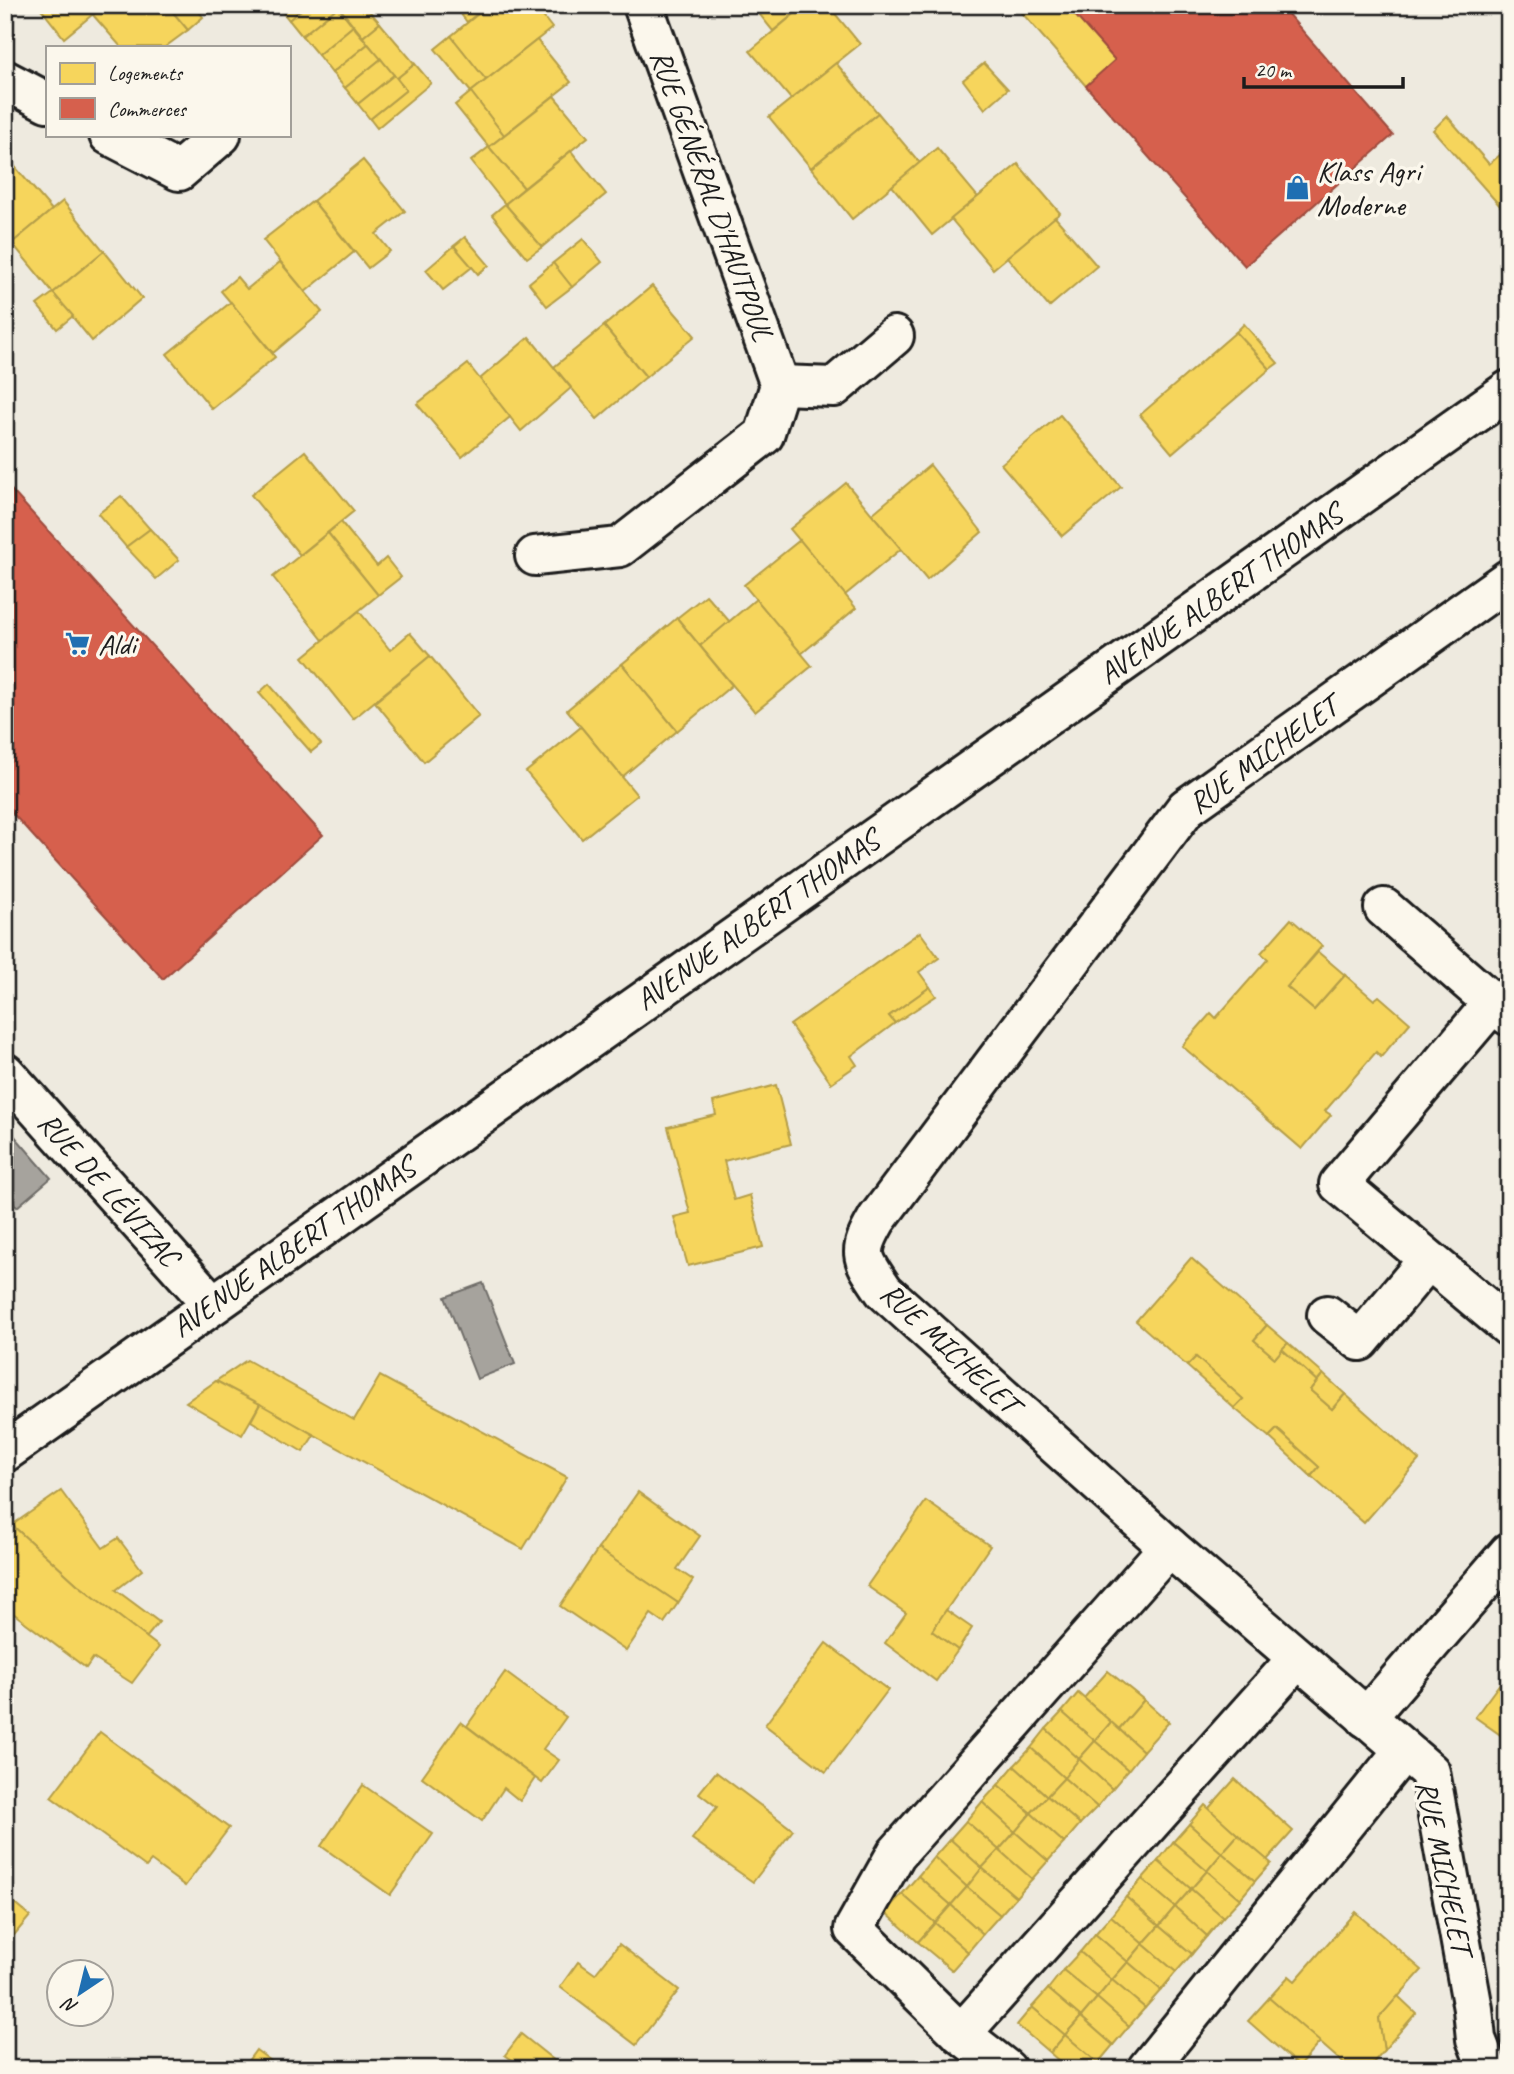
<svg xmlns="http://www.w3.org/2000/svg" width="1514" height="2074" viewBox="0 0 1514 2074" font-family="Caveat,sans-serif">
  <rect width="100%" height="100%" fill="#eeeadf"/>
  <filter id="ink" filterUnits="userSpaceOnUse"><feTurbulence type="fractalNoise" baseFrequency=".0143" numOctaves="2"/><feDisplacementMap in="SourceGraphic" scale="14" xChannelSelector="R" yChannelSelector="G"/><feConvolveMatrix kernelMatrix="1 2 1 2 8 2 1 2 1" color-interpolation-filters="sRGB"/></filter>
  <g filter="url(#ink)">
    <g fill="#a6a39d" stroke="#6f6d69" stroke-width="2">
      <polygon points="5,1125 51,1178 17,1207 5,1194"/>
      <polygon points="483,1283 515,1364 477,1379 445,1297"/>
    </g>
    <g fill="#f6d55c" stroke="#b59e49" stroke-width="2">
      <polygon points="38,5 104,5 64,38"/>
      <polygon points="104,5 167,5 188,30 165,47 121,47 93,15"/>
      <polygon points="167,5 194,5 203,17 188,30"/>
      <polygon points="277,5 307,5 289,20"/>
      <polygon points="307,5 338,7 302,36 289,20"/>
      <polygon points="337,5 364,5 380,23 363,37"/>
      <polygon points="454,5 488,5 467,22"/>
      <polygon points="489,5 534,5 552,28 486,80 451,36"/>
      <polygon points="752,5 805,5 773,31"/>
      <polygon points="805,5 828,5 860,44 791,99 750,51"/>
      <polygon points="1015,5 1066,5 1115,60 1086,86"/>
      <polygon points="338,7 353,26 318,55 302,36"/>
      <polygon points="380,23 415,64 396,79 363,37"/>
      <polygon points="353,26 368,44 332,73 318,55"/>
      <polygon points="451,36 486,80 471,92 435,49"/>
      <polygon points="537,40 571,82 504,135 471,92"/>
      <polygon points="368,44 381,59 345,88 332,73"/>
      <polygon points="381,59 394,75 358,104 345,88"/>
      <polygon points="836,63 878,113 811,168 769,117"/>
      <polygon points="984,63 1008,89 985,109 963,80"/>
      <polygon points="415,64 431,83 377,128 370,119 406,90 396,79"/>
      <polygon points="394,75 406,90 370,119 358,104"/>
      <polygon points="471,92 504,135 489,147 455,105"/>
      <polygon points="554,96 588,137 524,188 489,147"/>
      <polygon points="878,113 920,163 852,219 811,168"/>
      <polygon points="1447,116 1489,164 1500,155 1509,164 1509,216 1433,130"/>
      <polygon points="489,147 524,188 505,204 471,161"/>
      <polygon points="1509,147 1509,164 1500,155"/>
      <polygon points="937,148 978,197 932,235 892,186"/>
      <polygon points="571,151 606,194 542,247 505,204"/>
      <polygon points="363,160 405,211 376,234 390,251 368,268 313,201"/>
      <polygon points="10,161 52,210 5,249 5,165"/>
      <polygon points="1018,164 1060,213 993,269 951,219"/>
      <polygon points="63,201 104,251 53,293 12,243"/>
      <polygon points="313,201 354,252 305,292 263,240"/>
      <polygon points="505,204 542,247 527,258 492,215"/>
      <polygon points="1055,217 1097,266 1049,307 1007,257"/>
      <polygon points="465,237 489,265 478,274 454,246"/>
      <polygon points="583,239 602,262 572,287 553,263"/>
      <polygon points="454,246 472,267 443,290 426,270"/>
      <polygon points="104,251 142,298 92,341 53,293"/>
      <polygon points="280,262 322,312 273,353 221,291 237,277 247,289"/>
      <polygon points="553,263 572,287 547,306 529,283"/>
      <polygon points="652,286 695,336 646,377 604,326"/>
      <polygon points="53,293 73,316 57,329 37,305"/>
      <polygon points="231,302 275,357 212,409 167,354"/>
      <polygon points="1244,324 1278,363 1270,369 1236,332"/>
      <polygon points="604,326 646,377 597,419 554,367"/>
      <polygon points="1236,332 1270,369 1172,453 1140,415"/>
      <polygon points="529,337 571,388 521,431 480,379"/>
      <polygon points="468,364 510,417 462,457 417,404"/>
      <polygon points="1060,415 1121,487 1062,536 1001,464"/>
      <polygon points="305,451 354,511 300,555 251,495"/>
      <polygon points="930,465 982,532 927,580 872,514"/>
      <polygon points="846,483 901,549 845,595 790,529"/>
      <polygon points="121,496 150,529 126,547 98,514"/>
      <polygon points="341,522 377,566 386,558 401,577 378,595 328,533"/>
      <polygon points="150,529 179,560 156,579 126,547"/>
      <polygon points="328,533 378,595 323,640 273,577"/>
      <polygon points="800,540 856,608 801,654 744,585"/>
      <polygon points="706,595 730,622 700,646 677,618"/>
      <polygon points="756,599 812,666 755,712 700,646"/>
      <polygon points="359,611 390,650 410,633 430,656 353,719 303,657"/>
      <polygon points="677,618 732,685 677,731 622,664"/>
      <polygon points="430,656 479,716 424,762 375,702"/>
      <polygon points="622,664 677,731 622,777 567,710"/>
      <polygon points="269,684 321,744 311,752 259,693"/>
      <polygon points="581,727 637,795 582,839 526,772"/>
      <polygon points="1509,907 1509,925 1500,917"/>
      <polygon points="1291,919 1322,946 1287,987 1314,1010 1345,975 1374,1000 1379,996 1410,1023 1381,1057 1376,1052 1325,1111 1331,1115 1302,1149 1182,1046 1211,1013 1216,1018 1268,959 1261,953"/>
      <polygon points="920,932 939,958 919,972 930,987 889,1016 895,1023 851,1056 857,1065 831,1083 790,1025"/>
      <polygon points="1318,952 1345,975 1314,1010 1287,987"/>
      <polygon points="930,987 936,996 895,1023 889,1016"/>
      <polygon points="776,1085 791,1144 724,1161 734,1200 750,1195 763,1247 688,1266 674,1217 690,1213 668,1127 716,1115 713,1102"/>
      <polygon points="1191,1258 1267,1325 1254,1340 1275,1358 1282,1349 1317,1381 1310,1390 1332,1409 1345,1394 1419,1460 1364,1523 1311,1476 1319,1467 1277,1429 1269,1437 1234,1408 1243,1399 1196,1357 1187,1366 1136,1321"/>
      <polygon points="1267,1325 1288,1343 1275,1358 1254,1340"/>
      <polygon points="1288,1343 1323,1374 1317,1381 1282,1349"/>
      <polygon points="1196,1357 1243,1399 1234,1408 1187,1366"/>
      <polygon points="247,1360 354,1420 380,1376 567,1477 523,1549 216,1381"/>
      <polygon points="1323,1374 1345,1394 1332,1409 1310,1390"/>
      <polygon points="216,1381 260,1404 242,1435 186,1402"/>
      <polygon points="260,1404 314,1435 303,1452 251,1421"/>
      <polygon points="1277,1429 1319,1467 1311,1476 1269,1437"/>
      <polygon points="61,1491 103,1548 118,1538 142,1570 116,1590 159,1622 146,1638 77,1584 12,1525"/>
      <polygon points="638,1492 700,1536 677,1569 693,1580 678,1603 598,1549"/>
      <polygon points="926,1501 990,1546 932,1631 958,1650 936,1681 885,1643 906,1613 867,1586"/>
      <polygon points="12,1525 77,1584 159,1647 132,1683 93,1658 86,1668 5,1607 5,1529"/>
      <polygon points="598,1549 678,1603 664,1623 651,1614 626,1651 560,1606"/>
      <polygon points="946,1610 972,1628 958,1650 932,1631"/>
      <polygon points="826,1643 888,1690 826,1772 765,1725"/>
      <polygon points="1108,1671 1144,1700 1119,1729 1084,1698"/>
      <polygon points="1509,1671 1509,1741 1475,1717"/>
      <polygon points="505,1672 566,1717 543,1749 559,1760 542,1783 467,1726"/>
      <polygon points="1078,1693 1111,1722 1095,1741 1062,1712"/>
      <polygon points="1144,1700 1169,1722 1143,1751 1119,1729"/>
      <polygon points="1062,1712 1095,1741 1079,1759 1046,1729"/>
      <polygon points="461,1722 535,1778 520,1801 504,1788 482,1821 422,1777"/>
      <polygon points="1111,1722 1143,1751 1128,1770 1095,1741"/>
      <polygon points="1046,1729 1079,1759 1064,1778 1031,1748"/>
      <polygon points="100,1732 229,1828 185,1886 151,1861 146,1867 51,1797"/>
      <polygon points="1095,1741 1128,1770 1112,1789 1079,1759"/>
      <polygon points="1031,1748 1064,1778 1047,1796 1014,1766"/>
      <polygon points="1079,1759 1112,1789 1097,1807 1064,1778"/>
      <polygon points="1014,1766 1047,1796 1031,1813 998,1785"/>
      <polygon points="716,1772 793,1830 753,1882 692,1839 717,1807 699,1793"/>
      <polygon points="1064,1778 1097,1807 1080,1824 1047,1796"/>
      <polygon points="1235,1779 1293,1831 1267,1860 1208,1809"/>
      <polygon points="363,1785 433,1834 390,1895 321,1846"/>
      <polygon points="998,1785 1031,1813 1015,1832 982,1802"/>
      <polygon points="1047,1796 1080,1824 1064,1843 1031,1813"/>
      <polygon points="982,1802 1015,1832 999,1850 966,1821"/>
      <polygon points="1205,1805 1238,1835 1222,1853 1189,1824"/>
      <polygon points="1031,1813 1064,1843 1048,1861 1015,1832"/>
      <polygon points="966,1821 999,1850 982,1868 950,1839"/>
      <polygon points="1189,1824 1222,1853 1207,1871 1173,1842"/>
      <polygon points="1015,1832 1048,1861 1032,1879 999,1850"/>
      <polygon points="1238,1835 1271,1863 1255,1881 1222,1853"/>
      <polygon points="950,1839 982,1868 967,1887 934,1857"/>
      <polygon points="1173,1842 1207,1871 1191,1889 1158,1861"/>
      <polygon points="999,1850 1032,1879 1016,1897 982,1868"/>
      <polygon points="1222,1853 1255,1881 1240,1899 1207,1871"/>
      <polygon points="934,1857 967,1887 951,1905 918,1876"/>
      <polygon points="1158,1861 1191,1889 1175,1907 1142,1879"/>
      <polygon points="982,1868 1016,1897 1000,1915 967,1887"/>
      <polygon points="1207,1871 1240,1899 1223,1917 1191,1889"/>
      <polygon points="918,1876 951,1905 935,1923 902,1894"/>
      <polygon points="1142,1879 1175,1907 1159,1926 1126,1897"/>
      <polygon points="967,1887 1000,1915 983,1934 951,1905"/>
      <polygon points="1191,1889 1223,1917 1207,1936 1175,1907"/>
      <polygon points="902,1894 935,1923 918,1942 885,1912"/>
      <polygon points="5,1895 30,1916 5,1946"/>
      <polygon points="1126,1897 1159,1926 1143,1944 1111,1916"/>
      <polygon points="951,1905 983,1934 968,1952 935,1923"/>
      <polygon points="1175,1907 1207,1936 1192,1954 1159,1926"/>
      <polygon points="1355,1912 1422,1970 1379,2018 1384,2050 1368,2069 1350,2069 1269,1998 1289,1976 1295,1981"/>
      <polygon points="1111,1916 1143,1944 1128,1962 1095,1934"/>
      <polygon points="935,1923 968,1952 952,1970 918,1942"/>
      <polygon points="1159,1926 1192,1954 1176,1972 1143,1944"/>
      <polygon points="1095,1934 1128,1962 1112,1980 1080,1952"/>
      <polygon points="619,1944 679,1990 636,2045 560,1987 578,1962 595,1974"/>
      <polygon points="1143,1944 1176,1972 1161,1990 1128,1962"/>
      <polygon points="1080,1952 1112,1980 1097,1998 1063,1970"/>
      <polygon points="1128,1962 1161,1990 1145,2008 1112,1980"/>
      <polygon points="1063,1970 1097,1998 1081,2017 1048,1989"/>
      <polygon points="1112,1980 1145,2008 1129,2026 1097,1998"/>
      <polygon points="1048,1989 1081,2017 1065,2035 1032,2007"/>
      <polygon points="1398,1996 1416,2013 1384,2050 1379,2018"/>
      <polygon points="1097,1998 1129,2026 1113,2045 1081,2017"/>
      <polygon points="1269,1998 1320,2042 1299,2066 1248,2021"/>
      <polygon points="1032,2007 1065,2035 1050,2053 1017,2025"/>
      <polygon points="1081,2017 1113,2045 1098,2063 1065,2035"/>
      <polygon points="521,2034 565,2069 520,2069 522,2067 505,2055"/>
      <polygon points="1065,2035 1098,2063 1093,2069 1068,2069 1050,2053"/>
      <polygon points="256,2050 282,2069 242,2069"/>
    </g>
    <g fill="#d6604d" stroke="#9e4c3e" stroke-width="2">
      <polygon points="1066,5 1280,5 1393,135 1245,266 1086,86 1115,60"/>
      <polygon points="5,483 323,835 163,979 5,805"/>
    </g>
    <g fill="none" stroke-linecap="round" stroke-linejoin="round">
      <defs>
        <g id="street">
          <polyline points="5,80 47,102"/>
          <polyline points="109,135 179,171 221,135"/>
          <polyline points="780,385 834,387 894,336"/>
          <polyline points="535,556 620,547 764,435 780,385 643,5"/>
          <polyline points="1384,908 1493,1003"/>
          <polyline points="1509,1016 1493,1003 1339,1184 1509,1327"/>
          <polyline points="5,1073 212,1304"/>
          <polyline points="1327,1315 1360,1341 1428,1260"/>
          <polyline points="1169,1547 896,1854 854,1929 961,2034 1297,1659"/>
          <polyline points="1366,1718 1509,1553"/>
          <polyline points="961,2034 1006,2069"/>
          <polyline points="1147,2069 1404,1750"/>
          <path d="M1488,2069L1476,2039L1473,2009L1430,1772L1169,1547L884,1291C862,1258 856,1255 877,1219L1186,808L1509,579"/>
        </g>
        <polyline id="primary" points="5,1452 1509,390"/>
      </defs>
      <use href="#street" stroke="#1c1c1c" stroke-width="44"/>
      <use href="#primary" stroke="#1c1c1c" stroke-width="44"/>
      <use href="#street" stroke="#fbf7ec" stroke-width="38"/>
      <use href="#primary" stroke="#fbf7ec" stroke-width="38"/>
    </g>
  </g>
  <defs>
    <symbol id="shop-bare" viewBox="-9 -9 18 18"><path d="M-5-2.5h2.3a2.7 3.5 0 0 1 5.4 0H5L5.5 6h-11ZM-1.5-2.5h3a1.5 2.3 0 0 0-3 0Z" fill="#1f6fb2" stroke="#fbf7ec" stroke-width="2.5" paint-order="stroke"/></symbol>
    <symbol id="supermarket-bare" viewBox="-9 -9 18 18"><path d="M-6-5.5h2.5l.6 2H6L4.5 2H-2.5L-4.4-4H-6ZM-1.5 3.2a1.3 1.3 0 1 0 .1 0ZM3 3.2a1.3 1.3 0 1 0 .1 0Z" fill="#1f6fb2" stroke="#fbf7ec" stroke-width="2.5" paint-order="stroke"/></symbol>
  </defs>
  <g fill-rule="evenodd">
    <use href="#shop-bare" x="1280" y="170" width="35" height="35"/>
    <use href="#supermarket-bare" x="60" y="626" width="35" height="35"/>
  </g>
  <g text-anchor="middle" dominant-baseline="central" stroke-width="7" stroke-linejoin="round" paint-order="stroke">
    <g font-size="30" fill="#1c1c1c" stroke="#fbf7ec" text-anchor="start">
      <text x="1317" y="171">Klass Agri<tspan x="1317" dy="34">Moderne</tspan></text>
      <text x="98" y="644">Aldi</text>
    </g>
    <g font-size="30" fill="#1c1c1c" stroke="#fbf7ec">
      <text transform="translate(712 195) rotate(70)">RUE GÉNÉRAL D'HAUTPOUL</text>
      <text transform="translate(1220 594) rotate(-35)">AVENUE ALBERT THOMAS</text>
      <text transform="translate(1263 755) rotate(-36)">RUE MICHELET</text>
      <text transform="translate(757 920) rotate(-35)">AVENUE ALBERT THOMAS</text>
      <text transform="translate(109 1189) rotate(48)">RUE DE LÉVIZAC</text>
      <text transform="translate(293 1247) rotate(-35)">AVENUE ALBERT THOMAS</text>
      <text transform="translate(950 1348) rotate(43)">RUE MICHELET</text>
      <text transform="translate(1444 1867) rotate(78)">RUE MICHELET</text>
    </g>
  </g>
  <rect width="1514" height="2074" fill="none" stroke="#fbf7ec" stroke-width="28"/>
  <rect x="14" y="14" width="1486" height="2046" fill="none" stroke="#1c1c1c" stroke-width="2.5" filter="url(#ink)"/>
  <rect x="46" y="46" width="245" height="91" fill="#fbf7ec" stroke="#a29f99" stroke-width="2"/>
  <rect x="60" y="63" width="35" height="21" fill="#f6d55c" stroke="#a29f99" stroke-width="2"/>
  <text x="108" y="80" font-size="21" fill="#1c1c1c">Logements</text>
  <rect x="60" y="98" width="35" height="21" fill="#d6604d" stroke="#a29f99" stroke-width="2"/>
  <text x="108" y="116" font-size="21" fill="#1c1c1c">Commerces</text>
  <g transform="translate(80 1993) rotate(215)"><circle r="33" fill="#fbf7ec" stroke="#a29f99" stroke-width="2"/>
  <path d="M0-5L12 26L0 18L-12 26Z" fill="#1f6fb2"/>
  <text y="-10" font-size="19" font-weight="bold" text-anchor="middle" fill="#1c1c1c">N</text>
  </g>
  <path d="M1244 77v10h159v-10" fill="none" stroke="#1c1c1c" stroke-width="3.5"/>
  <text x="1255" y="77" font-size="21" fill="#1c1c1c" stroke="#fbf7ec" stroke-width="5" paint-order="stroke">20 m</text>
</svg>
